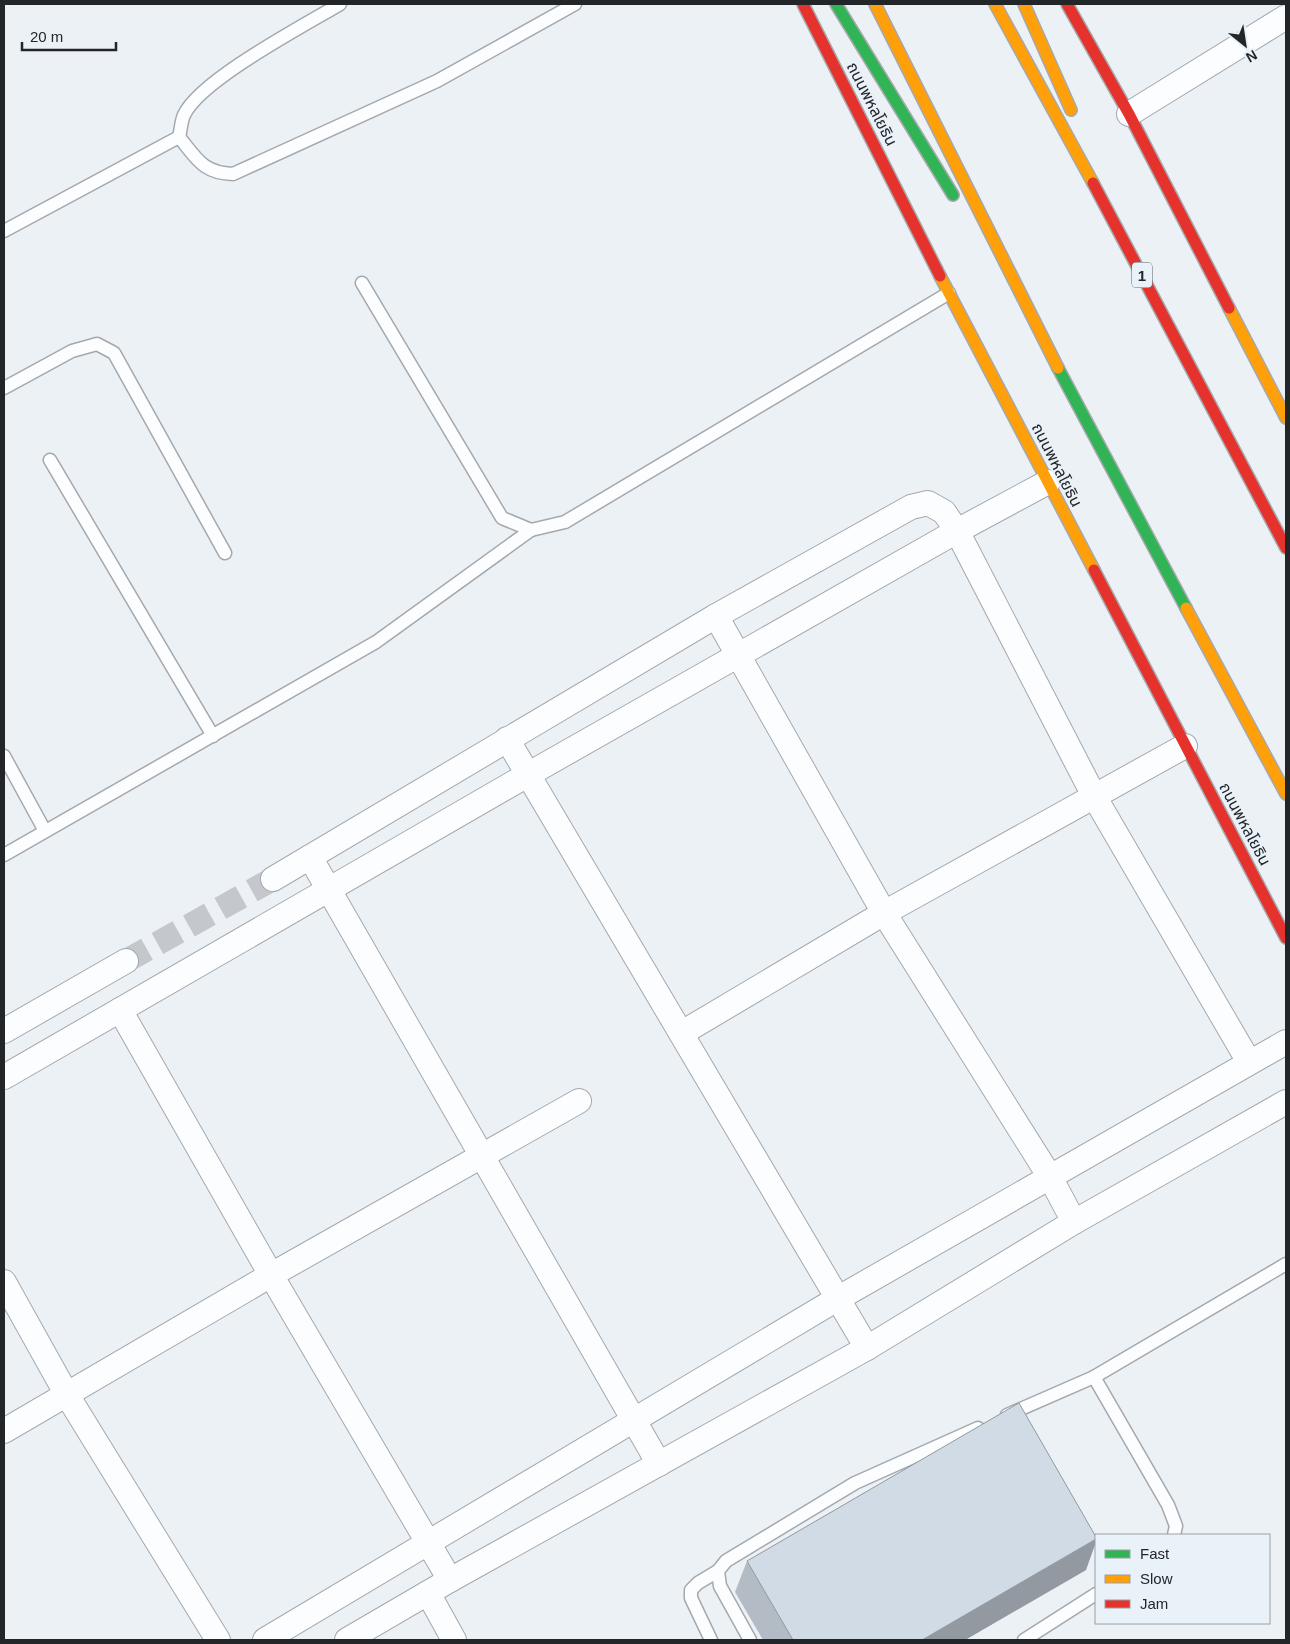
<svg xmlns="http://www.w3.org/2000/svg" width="1290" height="1644" viewBox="0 0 1290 1644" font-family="Arial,'Noto Sans Thai',sans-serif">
  <rect width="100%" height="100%" fill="#ecf1f6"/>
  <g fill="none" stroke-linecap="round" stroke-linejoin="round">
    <polyline stroke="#c4c8cd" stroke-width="24" stroke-dasharray="24 12" stroke-linecap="butt" points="126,961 273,879"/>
    <defs>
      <g id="lane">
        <path d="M179,137C197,159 203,173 233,174L437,81L575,4"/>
        <path d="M4,231L179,137C181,130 181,121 184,115C200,80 305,25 340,4"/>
        <polyline points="362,283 502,518 531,530 565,522 949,293"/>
        <polyline points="4,388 72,351 97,344 114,353 225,553"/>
        <polyline points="50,460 213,736"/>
        <polyline points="4,756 45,831"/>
        <polyline points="4,855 376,642 531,530"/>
        <polyline points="1094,1377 1168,1505 1176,1526 1174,1535"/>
        <polyline points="1007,1415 1094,1377 1286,1264"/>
        <polyline points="711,1640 691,1598 691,1590 698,1583 718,1571"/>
        <polyline points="750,1640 720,1586 718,1571 726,1561 855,1483 978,1428"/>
        <polyline points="1024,1640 1096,1594"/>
      </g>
      <g id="street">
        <polyline points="1129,114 1286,17"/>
        <polyline points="716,616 884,913 1050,1177 1074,1222"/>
        <polyline points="507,739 867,1348"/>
        <polyline points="310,857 659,1464"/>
        <polyline points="273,879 716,616 911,507 928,503 944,512 957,531 1094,796 1249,1062"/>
        <polyline points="120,1010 271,1275 450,1580"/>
        <polyline points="4,1031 126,961"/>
        <polyline points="682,1033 884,913 1185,746"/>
        <polyline points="4,1077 529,774 957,531 1048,482"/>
        <polyline points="4,1282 67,1395 218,1640"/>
        <polyline points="4,1431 271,1275 579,1101"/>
        <polyline points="428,1593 454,1640"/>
        <polyline points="265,1640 837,1299 1286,1042"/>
        <polyline points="347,1640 450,1580 867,1348 1074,1222 1286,1102"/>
      </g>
      <g id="fast">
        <polyline points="836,4 953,195"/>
        <polyline points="1058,368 1186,608"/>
      </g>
      <g id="slow">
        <polyline points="875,4 1058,368"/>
        <polyline points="995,4 1093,183"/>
        <polyline points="1024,4 1071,110"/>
        <polyline points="940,276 1094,570"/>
        <polyline points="1229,308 1286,418"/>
        <polyline points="1186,608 1286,794"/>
      </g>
      <g id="jam">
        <polyline points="803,4 940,276"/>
        <polyline points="1067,4 1129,114 1229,308"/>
        <polyline points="1093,183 1286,548"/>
        <polyline points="1094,570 1286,938"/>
      </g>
    </defs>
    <use href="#lane" stroke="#a5a8ac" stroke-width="15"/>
    <use href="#street" stroke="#a5a8ac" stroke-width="26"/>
    <use href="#fast" stroke="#a5a8ac" stroke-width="14"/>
    <use href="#slow" stroke="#a5a8ac" stroke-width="14"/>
    <use href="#jam" stroke="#a5a8ac" stroke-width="14"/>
    <use href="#lane" stroke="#fcfdfe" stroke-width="12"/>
    <use href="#street" stroke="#fcfdfe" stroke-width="24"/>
    <use href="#fast" stroke="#30b455" stroke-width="11"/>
    <use href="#slow" stroke="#ff9f0a" stroke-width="11"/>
    <use href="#jam" stroke="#e5322d" stroke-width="11"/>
  </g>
  <polygon fill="#b3bcc5" points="747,1561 1086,1570 965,1640 763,1640 735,1592"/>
  <polygon fill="#9299a0" points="1096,1539 1096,1542 1086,1570 965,1640 922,1640"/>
  <polygon fill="#d0dbe5" stroke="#9299a0" points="1019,1403 1096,1537 1096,1539 922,1640 793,1640 747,1561"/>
  <g text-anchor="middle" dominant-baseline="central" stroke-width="4.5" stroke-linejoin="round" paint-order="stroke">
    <rect fill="#e9f2f9" stroke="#5e6367" stroke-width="1" x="1132" y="262.5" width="20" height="25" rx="4"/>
    <g font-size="15" font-weight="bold" fill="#232629">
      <text x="1142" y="275">1</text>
    </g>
    <g font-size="16" fill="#232629" stroke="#e9f2f9">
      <text transform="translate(872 104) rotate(63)">ถนนพหลโยธิน</text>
      <text transform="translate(1057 465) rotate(63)">ถนนพหลโยธิน</text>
      <text transform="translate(1245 824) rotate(62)">ถนนพหลโยธิน</text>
    </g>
  </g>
  <rect width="1290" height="1644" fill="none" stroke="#232629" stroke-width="10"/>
  <rect x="1095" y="1534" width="175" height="90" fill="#e9f2f9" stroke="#9aa0a6"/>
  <rect x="1105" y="1550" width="25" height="8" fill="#30b455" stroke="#9aa0a6"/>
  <text x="1140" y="1559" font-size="15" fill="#232629">Fast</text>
  <rect x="1105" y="1575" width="25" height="8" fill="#ff9f0a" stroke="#9aa0a6"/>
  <text x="1140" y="1584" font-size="15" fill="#232629">Slow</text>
  <rect x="1105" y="1600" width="25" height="8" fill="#e5322d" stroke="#9aa0a6"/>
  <text x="1140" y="1609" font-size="15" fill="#232629">Jam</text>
  <g transform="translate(1245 45) rotate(150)" stroke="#e9f2f9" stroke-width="4" paint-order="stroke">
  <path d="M0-4L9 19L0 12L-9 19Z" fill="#232629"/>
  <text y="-8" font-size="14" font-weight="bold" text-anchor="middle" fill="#232629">N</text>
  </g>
  <path d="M22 42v8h94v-8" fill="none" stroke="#232629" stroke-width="2.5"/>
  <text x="30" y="42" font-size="15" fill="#232629" stroke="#e9f2f9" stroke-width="4" paint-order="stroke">20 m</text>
</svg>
